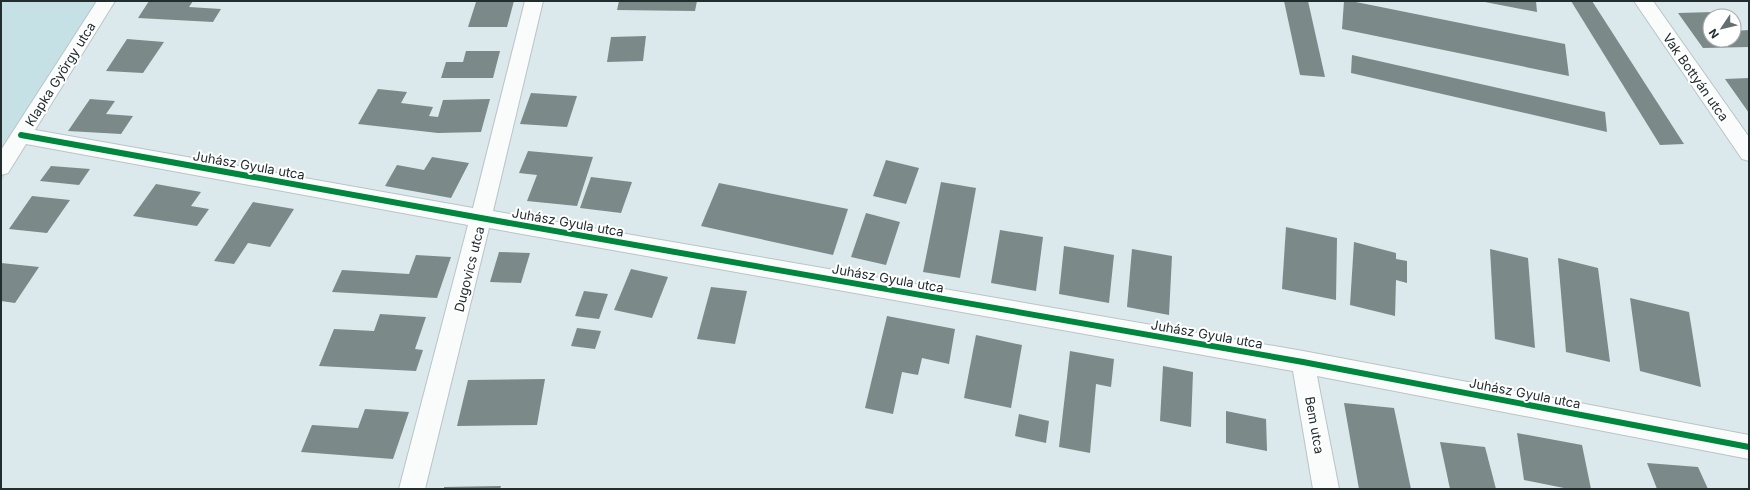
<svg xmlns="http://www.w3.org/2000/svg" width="1750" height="490" viewBox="0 0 1750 490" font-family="Inter,sans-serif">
  <rect width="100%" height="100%" fill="#dbe9ec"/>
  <polygon fill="#c6e1e5" points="1,1 115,1 1,182"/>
  <g fill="#7b8989">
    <polygon points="149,1 193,1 189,7 221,9 213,22 138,18"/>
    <polygon points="490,1 514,1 507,27 468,27 476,2 489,2"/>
    <polygon points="619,1 697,1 695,11 617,10"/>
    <polygon points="1284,1 1308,1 1325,77 1300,75"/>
    <polygon points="1344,1 1351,1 1565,44 1569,76 1342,29"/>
    <polygon points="1485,1 1536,1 1537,12 1485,2"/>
    <polygon points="1571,1 1592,1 1684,144 1660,145"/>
    <polygon points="1713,12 1716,16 1710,16 1710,40 1734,40 1734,31 1749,30 1749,47 1703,48 1678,13"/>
    <polygon points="646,36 643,61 607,62 611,37"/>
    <polygon points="127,39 164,42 143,73 106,71"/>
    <polygon points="466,51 500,51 493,78 441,78 446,62 463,62"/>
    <polygon points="1352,55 1605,112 1607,132 1351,73"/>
    <polygon points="1749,78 1749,113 1725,79"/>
    <polygon points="378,89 407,92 401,103 433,107 429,116 438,117 443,100 490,99 481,132 438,133 358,124"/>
    <polygon points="531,93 577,96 567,127 520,124"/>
    <polygon points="90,99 115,101 106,114 133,116 121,134 68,131"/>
    <polygon points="528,151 593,157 577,206 527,201 537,175 519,173"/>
    <polygon points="432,157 469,163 451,198 385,186 397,165 424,170"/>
    <polygon points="886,160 919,168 906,204 873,196"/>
    <polygon points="51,166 90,169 79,185 40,181"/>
    <polygon points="591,177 632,182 621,213 580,208"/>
    <polygon points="941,182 976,188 960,278 923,272"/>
    <polygon points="719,183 848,209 833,255 701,226"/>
    <polygon points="156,184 201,192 191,206 209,209 197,226 133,216"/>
    <polygon points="32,196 70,200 47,233 9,229"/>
    <polygon points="253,202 294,209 270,247 248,243 234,264 214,261"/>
    <polygon points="866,213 900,222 886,265 851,257"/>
    <polygon points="1286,227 1337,238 1336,300 1282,289"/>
    <polygon points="1000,230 1043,237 1036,291 991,283"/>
    <polygon points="1354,242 1396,253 1396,259 1407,261 1407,283 1396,280 1395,316 1350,305"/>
    <polygon points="1064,246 1114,255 1109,303 1059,294"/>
    <polygon points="1132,249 1172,256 1169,315 1127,307"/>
    <polygon points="1490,249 1528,258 1535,348 1495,339"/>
    <polygon points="499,252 530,253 521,283 490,282"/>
    <polygon points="416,255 451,257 437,298 332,292 342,270 409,274"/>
    <polygon points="1558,258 1598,268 1610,362 1566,352"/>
    <polygon points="1,263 39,267 15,303 1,301"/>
    <polygon points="631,269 668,277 652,318 614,310"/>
    <polygon points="711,287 747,291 735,344 697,339"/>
    <polygon points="584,291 608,294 599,319 575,316"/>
    <polygon points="1630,298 1689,312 1701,387 1640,371"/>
    <polygon points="380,314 426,317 415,349 423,350 416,371 319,366 334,329 374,331"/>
    <polygon points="887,316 955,329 949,364 922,358 918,375 902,372 893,414 865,408"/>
    <polygon points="577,328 601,331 595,349 571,346"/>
    <polygon points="976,335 1022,345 1011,408 964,398"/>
    <polygon points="1070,351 1114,359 1111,387 1096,384 1090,453 1059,447"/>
    <polygon points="1163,366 1193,372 1191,427 1160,421"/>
    <polygon points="545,379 537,425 457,426 468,380"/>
    <polygon points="1344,403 1394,408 1411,489 1359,489"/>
    <polygon points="365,409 409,412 393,459 301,452 312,425 358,428"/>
    <polygon points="1226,411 1266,419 1267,451 1226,443"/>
    <polygon points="1019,414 1049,421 1046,443 1015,436"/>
    <polygon points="1517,433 1582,445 1591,489 1569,489 1524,480"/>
    <polygon points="1440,442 1485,447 1496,489 1450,489"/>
    <polygon points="1647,463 1698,467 1708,489 1657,489"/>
    <polygon points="501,486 500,489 444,489 444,487"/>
  </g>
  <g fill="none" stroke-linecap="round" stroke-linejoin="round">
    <defs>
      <g id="minor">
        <polygon points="97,1 115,1 35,130 473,208 525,1 543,1 493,211 1303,351 1749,435 1749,459 1317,376 1339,489 1313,489 1293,371 489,228 425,489 399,489 468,225 26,144 8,173 1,175 1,150"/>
        <polygon points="1634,1 1653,1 1749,137 1749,161 1742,159"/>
      </g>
    </defs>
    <use href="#minor" stroke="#b9c4c6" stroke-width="2"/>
    <use href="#minor" fill="#fafcfc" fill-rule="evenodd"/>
    <defs>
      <polyline id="cycleway" points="21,135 481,218 1303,362 1749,447"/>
    </defs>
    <use href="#cycleway" stroke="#fff" stroke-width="8"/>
    <use href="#cycleway" stroke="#00873e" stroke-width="6"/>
  </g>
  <g text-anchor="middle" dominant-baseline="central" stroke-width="4" stroke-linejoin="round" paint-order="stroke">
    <g font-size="13" fill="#222d2f" stroke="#fff">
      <text transform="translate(60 74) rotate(-58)">Klapka György utca</text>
      <text transform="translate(1696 77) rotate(55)">Vak Bottyán utca</text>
      <text transform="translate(249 165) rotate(10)">Juhász Gyula utca</text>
      <text transform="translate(568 222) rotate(10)">Juhász Gyula utca</text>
      <text transform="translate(469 269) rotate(-76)">Dugovics utca</text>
      <text transform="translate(888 278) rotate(10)">Juhász Gyula utca</text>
      <text transform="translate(1207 334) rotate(10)">Juhász Gyula utca</text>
      <text transform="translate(1525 393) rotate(11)">Juhász Gyula utca</text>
      <text transform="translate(1315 425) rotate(80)">Bem utca</text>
    </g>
  </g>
  <rect width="1750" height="490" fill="none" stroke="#222d2f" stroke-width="4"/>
  <g transform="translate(1722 28) rotate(235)"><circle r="19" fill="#ffffff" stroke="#a7abac"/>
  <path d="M0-3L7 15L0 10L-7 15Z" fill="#636f71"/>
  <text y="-6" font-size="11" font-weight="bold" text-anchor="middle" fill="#222d2f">N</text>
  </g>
</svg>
